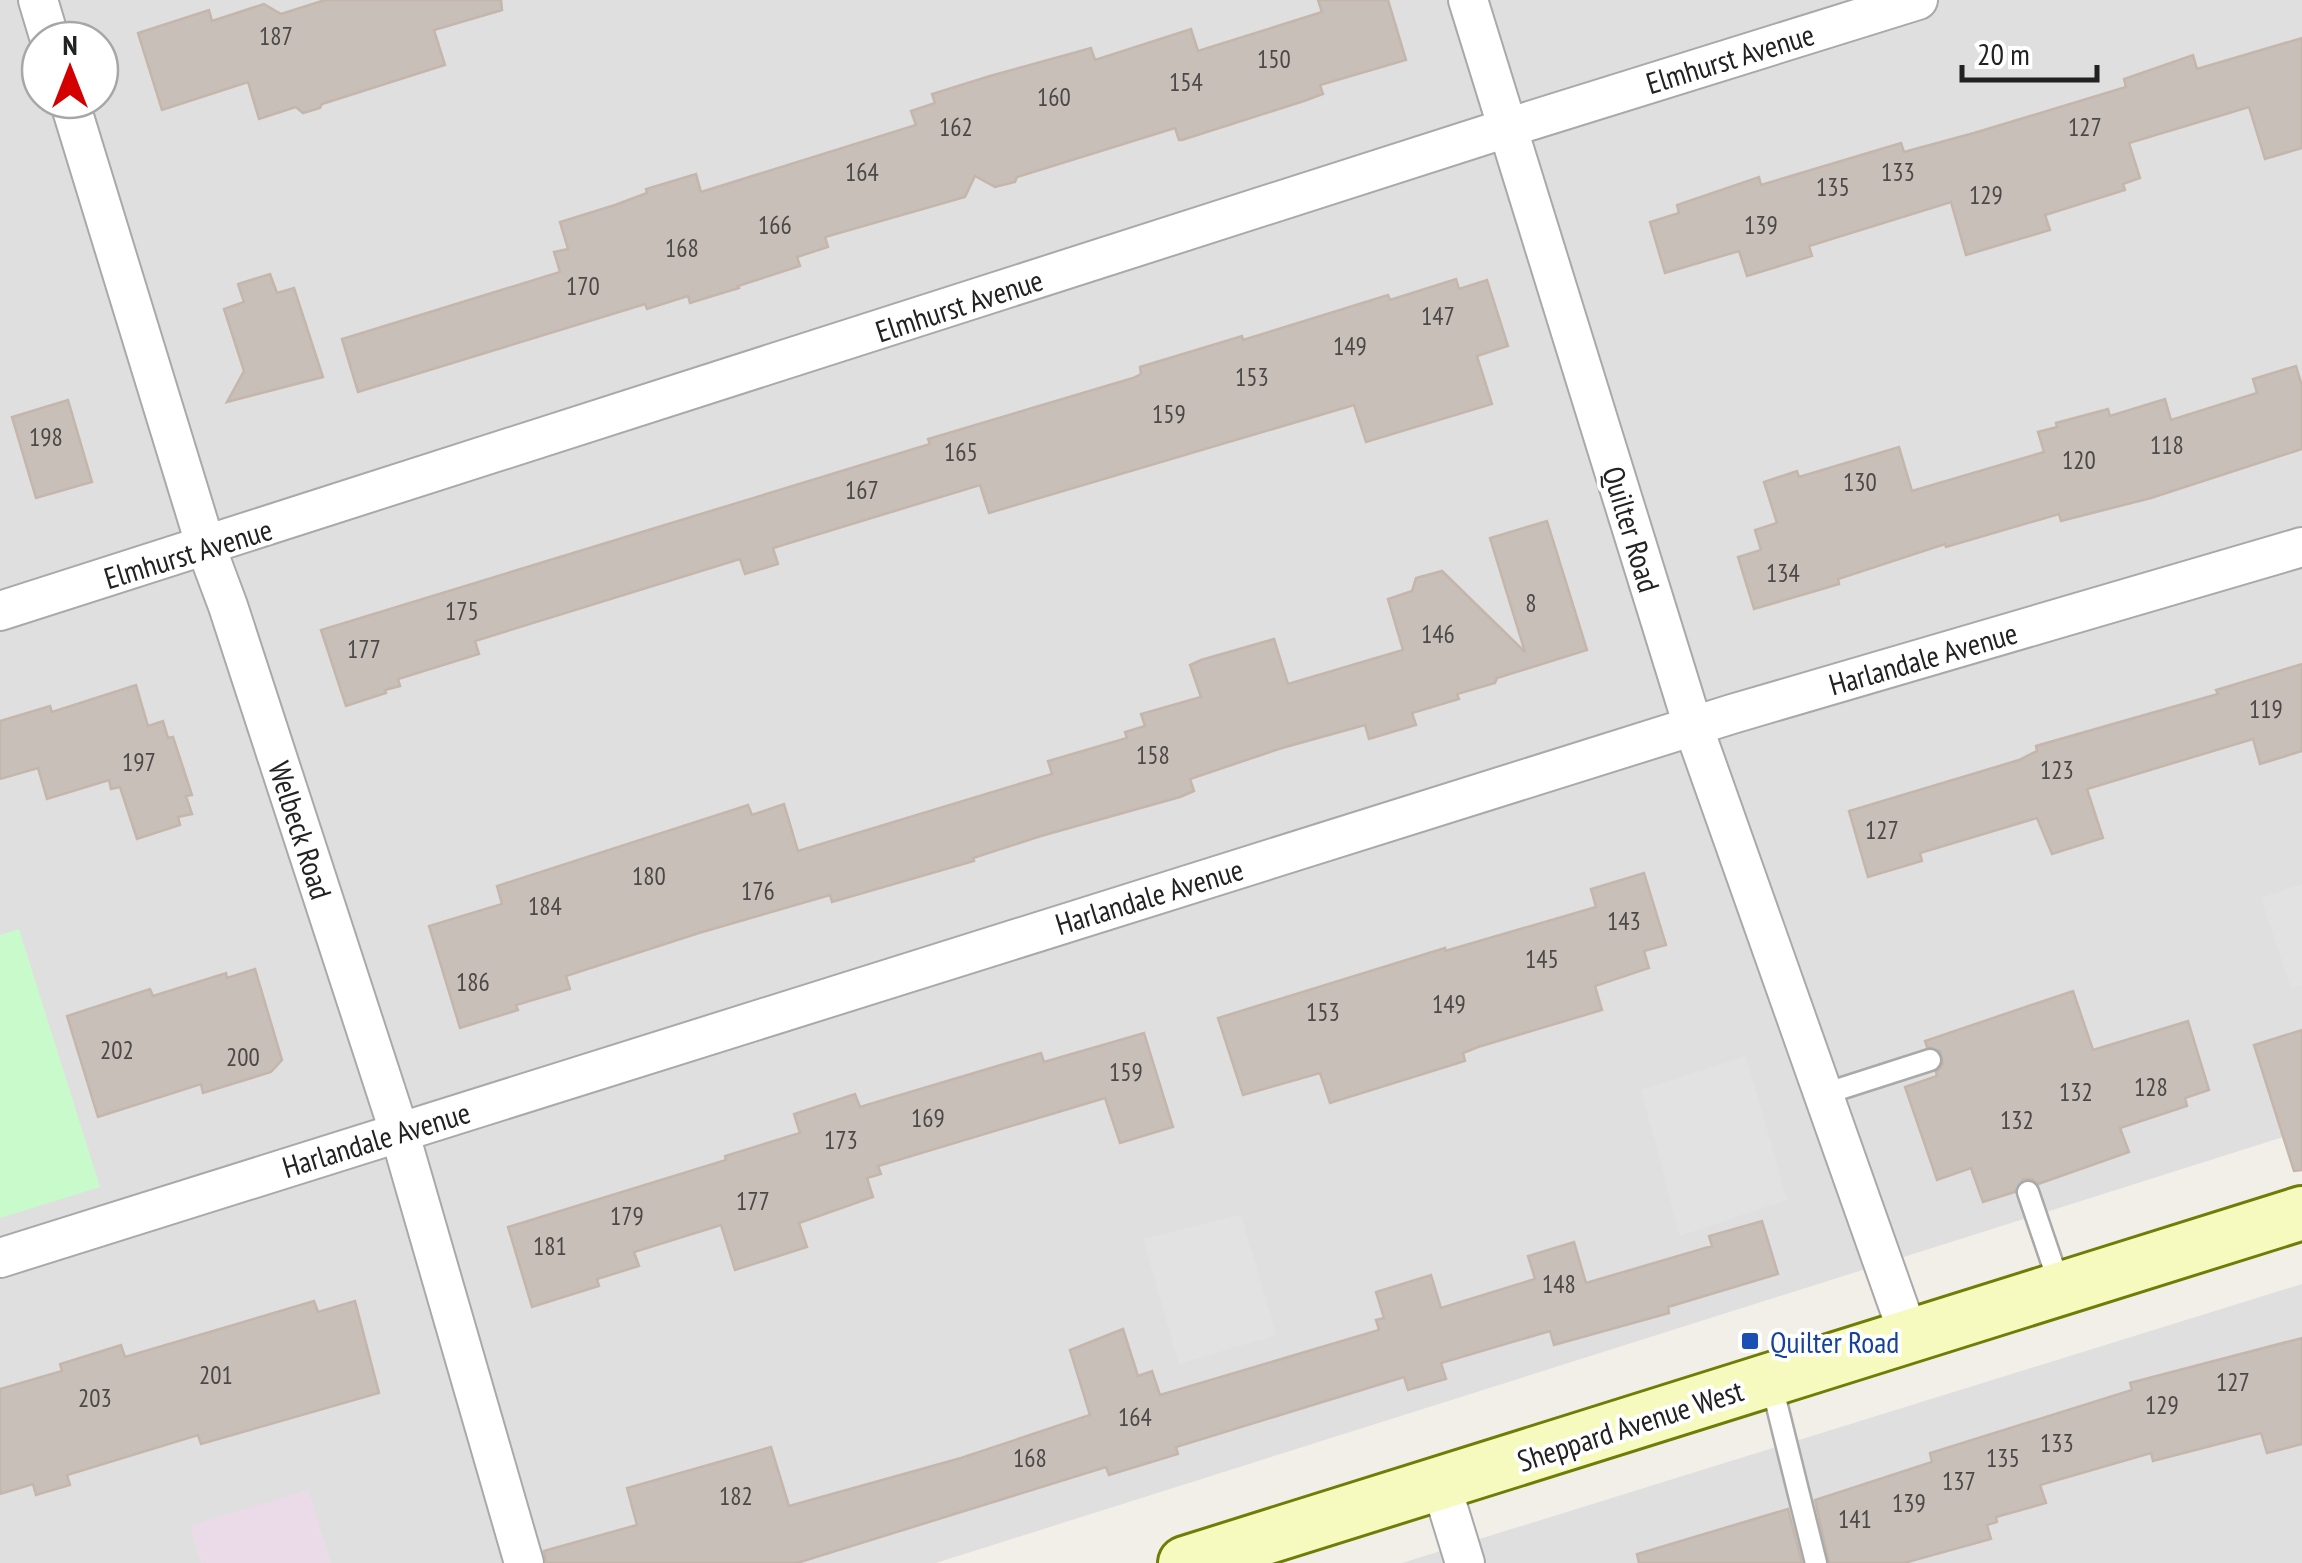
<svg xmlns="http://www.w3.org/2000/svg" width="2302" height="1563" viewBox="0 0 2302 1563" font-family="'PT Sans Narrow',sans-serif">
  <rect width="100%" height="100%" fill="#f2efe9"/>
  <g fill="#e0dfdf" fill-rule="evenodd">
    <path d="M0,0H2302V1131L936,1563H330L308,1491L191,1527L202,1563H0ZM40,40H100V100H40Z"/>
    <polygon points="2302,1284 2302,1563 1402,1563"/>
  </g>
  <polygon fill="#ebdbe8" points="308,1490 330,1563 202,1563 190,1526"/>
  <polygon fill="#c8facc" points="19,929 100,1187 0,1218 0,935"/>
  <g fill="#e2e2e2">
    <polygon points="2302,884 2302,985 2291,988 2261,898"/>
    <polygon points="1746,1056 1787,1200 1680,1236 1641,1090"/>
    <polygon points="1241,1215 1276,1335 1179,1364 1143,1239"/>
  </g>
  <g fill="#c7bfb8" stroke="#c4b6ab" stroke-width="2.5">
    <polygon points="325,0 501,0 502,10 434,30 445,65 322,104 320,108 303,113 296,107 259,119 248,82 162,110 138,33 209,10 212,21 264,4 281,14"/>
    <polygon points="1318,0 1388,0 1406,60 1320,85 1323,94 1304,101 1182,140 1179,140 1175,128 1017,177 1015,182 995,187 975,176 965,197 825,237 828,247 797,257 800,266 738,286 739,288 690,303 688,296 647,309 645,304 358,392 342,339 560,272 554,252 568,249 560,222 615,205 647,193 646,189 696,174 701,192 916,125 911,111 935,103 932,94 990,76 1091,48 1095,60 1191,29 1198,51 1322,12"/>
    <polygon points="2302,38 2302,148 2265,159 2249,107 2129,143 2140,178 2123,184 2125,190 2045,215 2050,230 1966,255 1951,202 1809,246 1812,256 1747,276 1739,251 1665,273 1650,222 1679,213 1677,205 1759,177 1761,185 1901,143 1904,152 1974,133 2126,87 2124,79 2193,55 2197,69"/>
    <polygon points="270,274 277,293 294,288 323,377 227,402 244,371 224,309 244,302 238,284"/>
    <polygon points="1456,279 1459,289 1487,280 1508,346 1477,356 1492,404 1366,442 1354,405 989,513 980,485 773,548 778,564 745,574 740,559 475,641 479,654 398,679 400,686 385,690 386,693 346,706 321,630 930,444 928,439 1133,378 1141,374 1140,367 1242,336 1243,340 1388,295 1390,300"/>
    <polygon points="2296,366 2302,386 2302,449 2151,498 2061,521 2059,514 1946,547 1945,544 1838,579 1839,584 1754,609 1738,557 1761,550 1755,530 1777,523 1764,482 1797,471 1799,477 1899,447 1912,491 2044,452 2038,432 2057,427 2056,423 2108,409 2110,416 2165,399 2171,420 2257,393 2253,379"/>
    <polygon points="68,400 92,482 36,498 12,417"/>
    <polygon points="1547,521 1587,650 1497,678 1495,683 1457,694 1459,699 1412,713 1416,725 1369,739 1365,725 1282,748 1190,779 1194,791 1180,797 1041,836 973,858 974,861 832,902 830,895 699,933 566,976 570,989 516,1005 518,1010 460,1028 429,926 502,904 497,886 748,805 752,815 784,804 798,851 1052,774 1048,761 1127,738 1125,732 1145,726 1141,714 1201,697 1190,665 1201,660 1274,639 1288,684 1403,650 1388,599 1412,591 1416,578 1442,571 1525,652 1490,538"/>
    <polygon points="2302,664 2302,751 2260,764 2253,739 2087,789 2103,838 2052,854 2037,818 1920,853 1922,861 1868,877 1849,811 2019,760 2037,751 2036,746 2218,694 2216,690"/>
    <polygon points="136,685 148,726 163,721 168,738 173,737 192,795 186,796 192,814 178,817 180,825 137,839 120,787 111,789 109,780 47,799 38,768 0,779 0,721 50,706 52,712"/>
    <polygon points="1644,873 1666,945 1644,951 1649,968 1595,986 1602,1010 1478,1047 1463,1053 1465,1061 1330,1103 1320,1073 1243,1095 1218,1018 1445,948 1445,951 1596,907 1591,889"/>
    <polygon points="255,969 282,1060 271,1072 203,1093 201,1084 98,1117 67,1016 150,989 153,996 226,973 227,978"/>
    <polygon points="2073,991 2093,1050 2188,1021 2209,1090 2185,1098 2187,1106 2120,1128 2129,1152 2038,1184 2032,1179 2023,1179 2015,1192 1983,1202 1971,1168 1937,1180 1905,1087 1937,1076 1936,1072 1943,1064 1940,1051 1927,1047 1925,1041"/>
    <polygon points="2302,1030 2302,1170 2294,1171 2254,1045"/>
    <polygon points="1144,1033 1173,1127 1120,1143 1105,1098 878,1166 881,1174 867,1178 873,1197 799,1223 807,1247 735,1270 721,1225 634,1252 639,1266 597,1279 599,1286 532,1307 508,1227 726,1160 725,1156 800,1133 794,1114 855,1094 860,1107 1041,1053 1044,1062"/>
    <polygon points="1762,1221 1778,1274 1668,1307 1669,1313 1554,1345 1550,1331 1441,1363 1446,1379 1408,1390 1404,1377 1176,1447 1178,1454 1109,1475 1106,1467 797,1563 546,1563 544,1551 637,1525 627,1488 771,1447 789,1506 961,1458 1090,1415 1070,1350 1123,1329 1138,1376 1152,1371 1160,1395 1379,1330 1376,1320 1384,1318 1376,1292 1431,1275 1441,1308 1535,1279 1528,1256 1574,1242 1586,1283 1712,1246 1709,1236"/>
    <polygon points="314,1301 318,1312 355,1301 379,1393 201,1444 198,1435 67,1475 70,1485 36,1495 33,1484 0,1494 0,1389 62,1371 60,1364 121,1345 125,1357"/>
    <polygon points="2302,1338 2302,1444 2267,1453 2261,1433 2153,1461 2151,1453 2040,1485 2046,1503 1996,1517 1997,1522 1987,1525 1991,1539 1904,1563 1829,1563 1815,1500 1932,1462 1930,1453 2132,1390 2130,1383"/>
    <polygon points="1788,1509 1802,1563 1639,1563 1637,1554"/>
  </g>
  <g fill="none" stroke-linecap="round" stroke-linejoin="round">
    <defs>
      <g id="lane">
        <polyline points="1824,1094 1930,1060"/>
        <polyline points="2028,1192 2061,1289"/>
        <polyline points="1771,1382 1816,1563"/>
      </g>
      <g id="street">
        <polyline points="38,0 50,40"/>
        <polyline points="1468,0 1693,726 1909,1336"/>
        <polyline points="69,100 206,547 228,606 399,1131 524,1563"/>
        <polyline points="0,611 1507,128 1918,0"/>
        <polyline points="0,1258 1732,714 2302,547"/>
        <polyline points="1441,1485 1465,1563"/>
      </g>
      <polyline id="secondary" points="1185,1563 2302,1213"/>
    </defs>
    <use href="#lane" stroke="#a9a9a9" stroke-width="25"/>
    <use href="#street" stroke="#a9a9a9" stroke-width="42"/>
    <use href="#secondary" stroke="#707d05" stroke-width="58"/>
    <use href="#lane" stroke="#fff" stroke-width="20"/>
    <use href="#street" stroke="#fff" stroke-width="38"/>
    <use href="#secondary" stroke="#f7fabf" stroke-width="52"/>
  </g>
  <rect fill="#1a4fb4" stroke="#fff" stroke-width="4" x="1740" y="1331" width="20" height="20" rx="5"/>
  <g text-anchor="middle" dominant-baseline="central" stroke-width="8" stroke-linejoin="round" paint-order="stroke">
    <g font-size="25" fill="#4b4948">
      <text x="276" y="36">187</text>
      <text x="1274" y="59">150</text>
      <text x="1186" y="82">154</text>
      <text x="1054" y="97">160</text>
      <text x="956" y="127">162</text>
      <text x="2085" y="127">127</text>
      <text x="862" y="172">164</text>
      <text x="1898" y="172">133</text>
      <text x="1833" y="187">135</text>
      <text x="1986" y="195">129</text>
      <text x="775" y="225">166</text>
      <text x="1761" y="225">139</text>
      <text x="682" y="248">168</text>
      <text x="583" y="286">170</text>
      <text x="1438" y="316">147</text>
      <text x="1350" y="346">149</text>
      <text x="1252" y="377">153</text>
      <text x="1169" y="414">159</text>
      <text x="46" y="437">198</text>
      <text x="2167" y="445">118</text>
      <text x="961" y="452">165</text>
      <text x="2079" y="460">120</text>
      <text x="1860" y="482">130</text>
      <text x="862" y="490">167</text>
      <text x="1783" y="573">134</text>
      <text x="1531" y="603">8</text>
      <text x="462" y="611">175</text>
      <text x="1438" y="634">146</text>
      <text x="364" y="649">177</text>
      <text x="2266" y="709">119</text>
      <text x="1153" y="755">158</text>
      <text x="139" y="762">197</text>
      <text x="2057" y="770">123</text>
      <text x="1882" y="830">127</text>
      <text x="649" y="876">180</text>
      <text x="758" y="891">176</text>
      <text x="545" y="906">184</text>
      <text x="1624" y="921">143</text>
      <text x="1542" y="959">145</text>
      <text x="473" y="982">186</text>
      <text x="1449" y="1004">149</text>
      <text x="1323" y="1012">153</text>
      <text x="117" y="1050">202</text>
      <text x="243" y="1057">200</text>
      <text x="1126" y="1072">159</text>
      <text x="2151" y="1087">128</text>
      <text x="2076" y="1092">132</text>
      <text x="928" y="1118">169</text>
      <text x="2017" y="1120">132</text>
      <text x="841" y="1140">173</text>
      <text x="753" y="1201">177</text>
      <text x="627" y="1216">179</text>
      <text x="550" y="1246">181</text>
      <text x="1559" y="1284">148</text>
      <text x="216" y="1375">201</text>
      <text x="2233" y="1382">127</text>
      <text x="95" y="1398">203</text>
      <text x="2162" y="1405">129</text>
      <text x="1135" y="1417">164</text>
      <text x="2057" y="1443">133</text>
      <text x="1030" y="1458">168</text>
      <text x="2003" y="1458">135</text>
      <text x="1959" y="1481">137</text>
      <text x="736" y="1496">182</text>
      <text x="1909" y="1503">139</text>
      <text x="1855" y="1519">141</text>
    </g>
    <g font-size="30" fill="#222" stroke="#fff">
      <text transform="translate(1730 58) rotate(-17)">Elmhurst Avenue</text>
      <text transform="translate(959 305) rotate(-18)">Elmhurst Avenue</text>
      <text transform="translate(1632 529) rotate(73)">Quilter Road</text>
      <text transform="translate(188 553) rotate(-17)">Elmhurst Avenue</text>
      <text transform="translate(1923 658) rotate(-16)">Harlandale Avenue</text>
      <text transform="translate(301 830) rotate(72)">Welbeck Road</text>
      <text transform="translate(1149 896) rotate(-17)">Harlandale Avenue</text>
      <text transform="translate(376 1139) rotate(-17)">Harlandale Avenue</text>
      <text transform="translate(1630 1425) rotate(-18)">Sheppard Avenue West</text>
    </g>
    <g font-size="30" fill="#164399" stroke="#fff" text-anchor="start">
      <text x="1770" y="1341">Quilter Road</text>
    </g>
  </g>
  <g transform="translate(70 70)"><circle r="48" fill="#ffffff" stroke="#a7a7a7" stroke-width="2.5"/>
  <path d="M0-8L18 38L0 25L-18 38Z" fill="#d40000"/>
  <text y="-15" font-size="28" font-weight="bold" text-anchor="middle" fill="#222222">N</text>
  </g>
  <path d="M1962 65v15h135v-15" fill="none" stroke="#222222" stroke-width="5"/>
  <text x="1977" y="65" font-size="30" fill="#222222" stroke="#ffffff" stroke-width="8" paint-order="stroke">20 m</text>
</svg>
